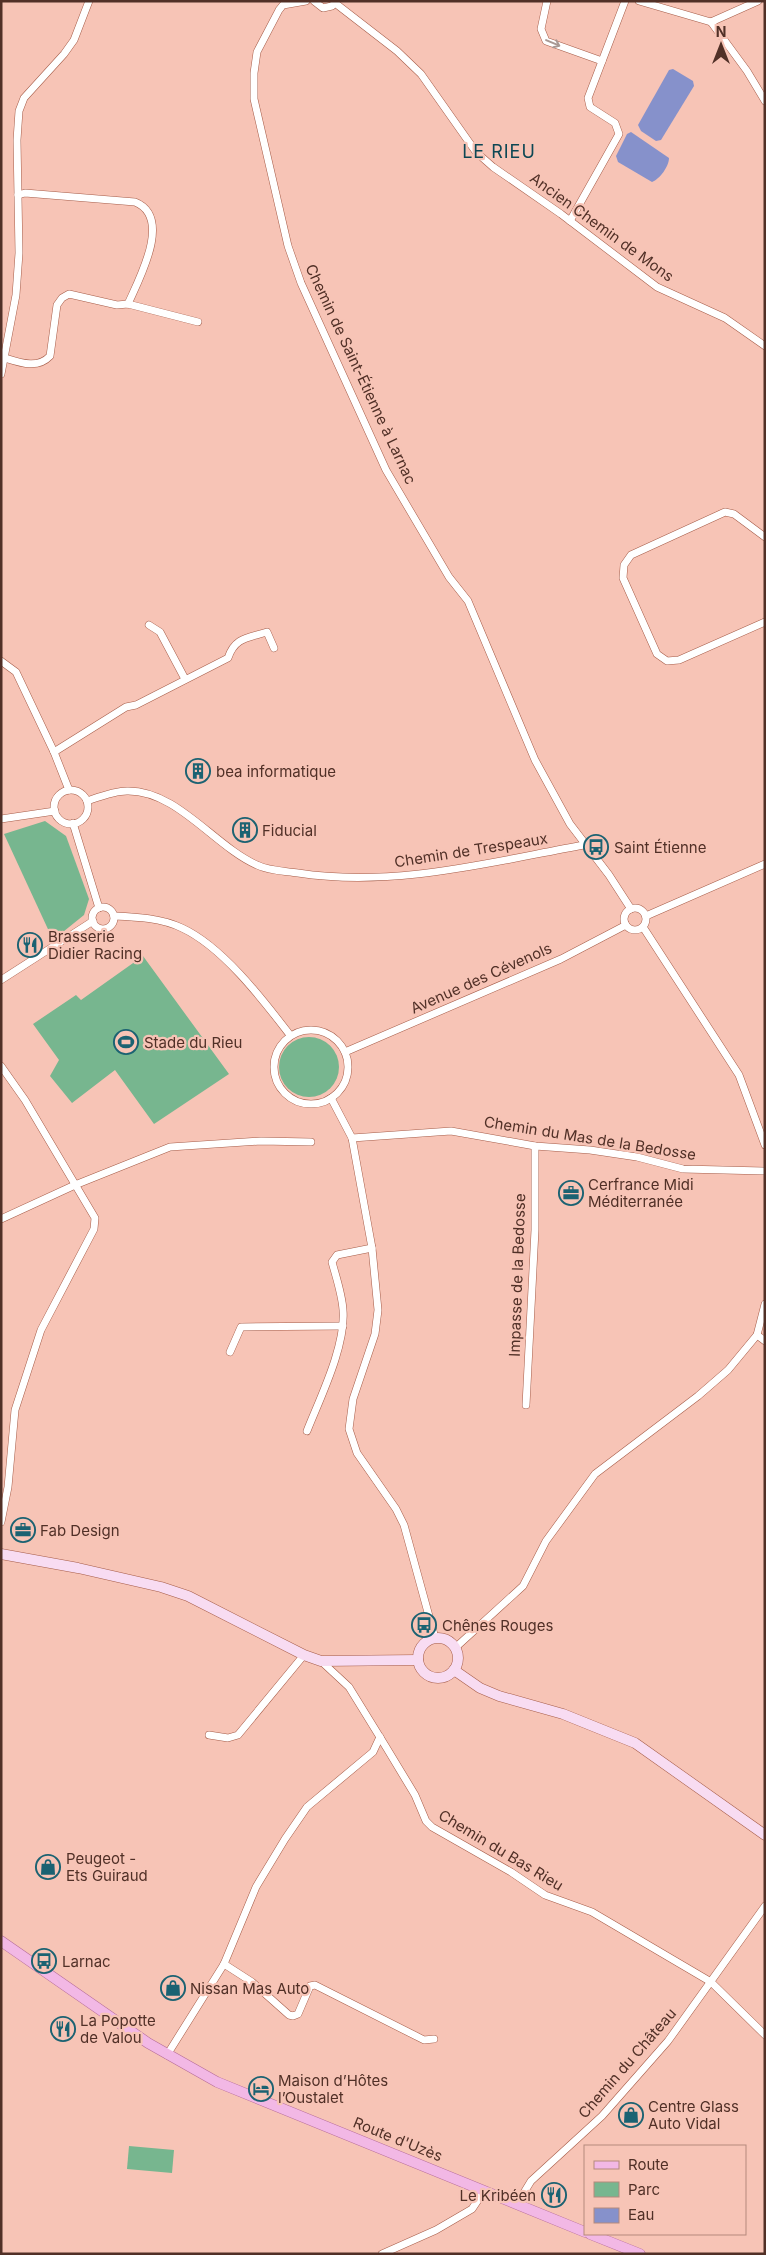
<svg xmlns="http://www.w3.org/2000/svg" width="766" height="2255" viewBox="0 0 766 2255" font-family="Inter,sans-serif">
  <rect width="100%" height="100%" fill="#f7c4b6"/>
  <g fill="#77b68f">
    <polygon points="45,821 66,836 89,899 84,915 53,940 4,834"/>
    <polygon points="143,956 229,1074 154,1124 115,1070 72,1103 50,1076 59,1060 33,1024 76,995 81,1000"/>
    <circle cx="309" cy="1067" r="30"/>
    <polygon points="129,2146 174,2150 172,2173 127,2169"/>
  </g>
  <g fill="#8691cb">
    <polygon points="673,69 693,81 694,86 661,140 656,141 641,131 638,125 669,70"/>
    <path d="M631,132L669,158C669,166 660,179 652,182L618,162L616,156L627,134Z"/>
  </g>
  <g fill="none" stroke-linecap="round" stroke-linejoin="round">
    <defs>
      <g id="street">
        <polyline points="306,1 283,5 279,10 257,52 254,73 254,99 288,246 301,283 386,470 449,577 468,601 535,760 570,824 609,875 631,909"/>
        <polyline points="314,1 323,8 332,6 336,1"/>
        <polyline points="547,1 541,29 546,41 602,61"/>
        <polyline points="639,1 711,22 758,1"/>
        <polyline points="335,3 397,51 421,74 476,152 493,167 561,214 657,287 725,318 765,346"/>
        <polyline points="711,22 747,71 765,101"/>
        <path d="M18,195L25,193L135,202C173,217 139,279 128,304"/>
        <polyline points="570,221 619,134 615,123 590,107 588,98 625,1"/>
        <path d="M5,358C21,363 38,369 50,356L57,305L62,298L69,294L117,305L128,304L198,322"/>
        <polyline points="1,374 16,295 19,253 17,140 19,111 24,98 64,54 74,40 89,1"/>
        <polyline points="765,537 734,514 725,512 631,555 624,565 623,578 657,654 667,661 679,660 765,622"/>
        <polyline points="149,625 160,632 185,679"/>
        <polyline points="1,661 16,672 54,752 69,790"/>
        <path d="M54,752L126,707L136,705L228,658C235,637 248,638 267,632L274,648"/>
        <circle cx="71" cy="807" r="17"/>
        <path d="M87,801C99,797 114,791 127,791C177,790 214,846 257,865C269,871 285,871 298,873C394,888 490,862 584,845"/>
        <polyline points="1,819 55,811"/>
        <polyline points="73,823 99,908"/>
        <circle cx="103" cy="918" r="11"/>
        <circle cx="635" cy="919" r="11"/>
        <path d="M114,916C137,917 161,918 182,928C223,947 263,1000 290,1035"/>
        <polyline points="646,916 765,864"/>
        <polyline points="643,927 739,1075 765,1145"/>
        <polyline points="1,980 93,921"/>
        <circle cx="311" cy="1067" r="37"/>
        <polyline points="345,1052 561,959 626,925"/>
        <polyline points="1,1066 25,1100 95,1218 94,1229 41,1330 15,1410 8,1487 1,1522"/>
        <polyline points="331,1098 352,1138 372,1248 378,1310 375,1334 353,1399 349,1429 357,1453 396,1509 404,1525 435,1638"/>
        <polyline points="352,1138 451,1131 535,1146 590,1150 637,1157 683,1169 765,1171"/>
        <polyline points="1,1219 75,1185 170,1147 261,1141 311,1142"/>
        <polyline points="757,1335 765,1341"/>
        <polyline points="230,1352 241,1327 343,1326"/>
        <polyline points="526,1405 535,1230 535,1146"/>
        <path d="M307,1431C320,1398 346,1346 343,1310C342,1294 336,1277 332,1262L337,1255L372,1248"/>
        <polyline points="455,1648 523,1586 546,1541 595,1474 698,1396 728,1370 757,1335 765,1304"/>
        <polyline points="321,1661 349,1687 386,1747 415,1795 426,1821 432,1827 511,1872 545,1895 592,1912 711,1982 765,2035"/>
        <polyline points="209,1735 228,1738 238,1735 304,1655"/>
        <polyline points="224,1964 252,1982 289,2015 293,2016 298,2014 310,1986 315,1985 424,2040 434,2039"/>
        <polyline points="167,2055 224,1964 256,1887 285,1839 307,1807 373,1752 380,1737"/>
        <polyline points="517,2204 531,2181 602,2116 668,2041 765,1906"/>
        <polyline points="382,2254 436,2230 472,2209 484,2191"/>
      </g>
      <g id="secondary">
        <polyline points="1,1554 78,1568 161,1587 188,1596 304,1655 321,1661 418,1660"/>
        <circle cx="438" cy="1658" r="20"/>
        <polyline points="454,1670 480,1688 499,1696 563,1714 635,1743 765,1835"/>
      </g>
      <g id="primary">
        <polyline points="1,1941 148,2043 217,2082 585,2232"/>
        <polyline points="590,2234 640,2254"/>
      </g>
    </defs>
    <use href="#street" stroke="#a65c48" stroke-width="8"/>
    <use href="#secondary" stroke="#a65c48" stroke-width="11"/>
    <use href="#primary" stroke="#b46a97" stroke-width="11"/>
    <use href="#street" stroke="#fff" stroke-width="7"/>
    <use href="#secondary" stroke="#f8dcf2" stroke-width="10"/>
    <use href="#primary" stroke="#f2b8e5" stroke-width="10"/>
  </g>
  <defs><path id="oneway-shaft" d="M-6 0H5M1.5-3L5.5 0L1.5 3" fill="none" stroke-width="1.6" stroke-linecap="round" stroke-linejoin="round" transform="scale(1.25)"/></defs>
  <use stroke="#a89893" href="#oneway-shaft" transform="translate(553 43) rotate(23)"/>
  <defs>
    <symbol id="building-ring" viewBox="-11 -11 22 22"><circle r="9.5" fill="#f7c4b6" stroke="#1b6272" stroke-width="1.5"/><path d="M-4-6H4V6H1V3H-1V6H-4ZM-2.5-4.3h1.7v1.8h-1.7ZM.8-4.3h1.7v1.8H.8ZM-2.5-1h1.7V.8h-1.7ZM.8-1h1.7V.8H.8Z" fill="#1b6272"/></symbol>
    <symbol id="bus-ring" viewBox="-11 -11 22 22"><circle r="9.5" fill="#f7c4b6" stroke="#1b6272" stroke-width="1.5"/><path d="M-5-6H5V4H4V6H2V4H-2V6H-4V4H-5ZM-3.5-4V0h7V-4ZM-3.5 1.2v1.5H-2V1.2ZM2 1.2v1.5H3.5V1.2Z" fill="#1b6272"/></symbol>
    <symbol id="restaurant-ring" viewBox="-11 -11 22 22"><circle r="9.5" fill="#f7c4b6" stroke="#1b6272" stroke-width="1.5"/><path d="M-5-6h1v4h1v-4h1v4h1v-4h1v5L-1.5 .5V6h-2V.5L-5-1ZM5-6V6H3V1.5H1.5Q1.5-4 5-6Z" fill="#1b6272"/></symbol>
    <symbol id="stadium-ring" viewBox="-11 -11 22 22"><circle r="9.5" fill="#f7c4b6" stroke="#1b6272" stroke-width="1.5"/><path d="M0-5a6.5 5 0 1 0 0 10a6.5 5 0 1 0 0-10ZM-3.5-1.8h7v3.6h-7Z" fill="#1b6272"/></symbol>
    <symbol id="office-ring" viewBox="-11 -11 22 22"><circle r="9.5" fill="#f7c4b6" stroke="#1b6272" stroke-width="1.5"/><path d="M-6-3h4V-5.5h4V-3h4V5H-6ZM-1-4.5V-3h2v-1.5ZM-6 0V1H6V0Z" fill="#1b6272"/></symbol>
    <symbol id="shop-ring" viewBox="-11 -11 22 22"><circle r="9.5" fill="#f7c4b6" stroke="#1b6272" stroke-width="1.5"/><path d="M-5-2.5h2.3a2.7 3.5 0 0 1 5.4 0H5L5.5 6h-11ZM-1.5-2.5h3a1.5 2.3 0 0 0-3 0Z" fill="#1b6272"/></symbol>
    <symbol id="hotel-ring" viewBox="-11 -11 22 22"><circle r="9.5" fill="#f7c4b6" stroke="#1b6272" stroke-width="1.5"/><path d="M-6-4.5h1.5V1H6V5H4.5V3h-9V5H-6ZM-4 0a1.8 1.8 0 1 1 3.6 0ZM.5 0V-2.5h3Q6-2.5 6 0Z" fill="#1b6272"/></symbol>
  </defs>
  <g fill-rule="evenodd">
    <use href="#building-ring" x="184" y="757" width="28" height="28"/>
    <use href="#building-ring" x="231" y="816" width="28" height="28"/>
    <use href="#bus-ring" x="582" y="833" width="28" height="28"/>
    <use href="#restaurant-ring" x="16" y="931" width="28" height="28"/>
    <use href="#stadium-ring" x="112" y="1028" width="28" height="28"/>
    <use href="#office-ring" x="557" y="1179" width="28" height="28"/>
    <use href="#office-ring" x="9" y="1516" width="28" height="28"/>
    <use href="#bus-ring" x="410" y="1611" width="28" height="28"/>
    <use href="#shop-ring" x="34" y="1853" width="28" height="28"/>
    <use href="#bus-ring" x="30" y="1947" width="28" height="28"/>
    <use href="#shop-ring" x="159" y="1974" width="28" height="28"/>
    <use href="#restaurant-ring" x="49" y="2015" width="28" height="28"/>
    <use href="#hotel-ring" x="247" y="2075" width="28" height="28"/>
    <use href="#shop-ring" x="617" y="2101" width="28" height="28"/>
    <use href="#restaurant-ring" x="540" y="2181" width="28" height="28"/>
  </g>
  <g text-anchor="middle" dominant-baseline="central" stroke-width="4.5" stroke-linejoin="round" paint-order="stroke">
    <g font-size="15" fill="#513027" stroke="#f7c4b6">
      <text transform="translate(602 227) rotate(36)">Ancien Chemin de Mons</text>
      <text transform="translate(361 374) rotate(65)">Chemin de Saint-Étienne à Larnac</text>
      <text transform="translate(471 850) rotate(-9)">Chemin de Trespeaux</text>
      <text transform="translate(481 978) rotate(-24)">Avenue des Cévenols</text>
      <text transform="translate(590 1138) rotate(9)">Chemin du Mas de la Bedosse</text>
      <text transform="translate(517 1275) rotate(-88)">Impasse de la Bedosse</text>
      <text transform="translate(501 1850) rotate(31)">Chemin du Bas Rieu</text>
      <text transform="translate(627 2063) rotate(-49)">Chemin du Château</text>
      <text transform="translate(398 2139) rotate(22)">Route d'Uzès</text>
    </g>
    <g font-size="15" fill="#513027" stroke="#f7c4b6" text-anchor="start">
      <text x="216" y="771">bea informatique</text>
      <text x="262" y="830">Fiducial</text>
      <text x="614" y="847">Saint Étienne</text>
      <text x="48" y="936">Brasserie<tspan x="48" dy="17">Didier Racing</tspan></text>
      <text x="144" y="1042">Stade du Rieu</text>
      <text x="588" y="1184">Cerfrance Midi<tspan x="588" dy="17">Méditerranée</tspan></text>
      <text x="40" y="1530">Fab Design</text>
      <text x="442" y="1625">Chênes Rouges</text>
      <text x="66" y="1858">Peugeot -<tspan x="66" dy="17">Ets Guiraud</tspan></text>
      <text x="62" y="1961">Larnac</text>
      <text x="190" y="1988">Nissan Mas Auto</text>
      <text x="80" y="2020">La Popotte<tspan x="80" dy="17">de Valou</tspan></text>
      <text x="278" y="2080">Maison d’Hôtes<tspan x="278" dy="17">l’Oustalet</tspan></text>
      <text x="648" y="2106">Centre Glass<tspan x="648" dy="17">Auto Vidal</tspan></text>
      <text x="536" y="2195" text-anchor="end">Le Kribéen</text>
    </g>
    <g font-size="18" letter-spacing="1" fill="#0d4754" stroke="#f7c4b6">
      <text x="499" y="151">LE RIEU</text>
    </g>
  </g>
  <rect width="766" height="2255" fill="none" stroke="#513027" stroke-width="5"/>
  <rect x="584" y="2145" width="162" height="90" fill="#f7c4b6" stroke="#b5897d"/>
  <rect x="594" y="2161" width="25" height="8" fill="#f2b8e5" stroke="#b5897d"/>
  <text x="628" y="2170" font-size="15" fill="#513027">Route</text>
  <rect x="594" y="2182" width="25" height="15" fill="#77b68f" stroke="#b5897d"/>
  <text x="628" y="2195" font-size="15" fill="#513027">Parc</text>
  <rect x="594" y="2208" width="25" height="15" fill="#8691cb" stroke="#b5897d"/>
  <text x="628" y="2220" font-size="15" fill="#513027">Eau</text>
  <g transform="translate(721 45)" stroke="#f7c4b6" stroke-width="4" paint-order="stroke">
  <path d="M0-4L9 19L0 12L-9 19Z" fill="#513027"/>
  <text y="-8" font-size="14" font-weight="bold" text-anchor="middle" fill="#513027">N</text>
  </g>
</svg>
